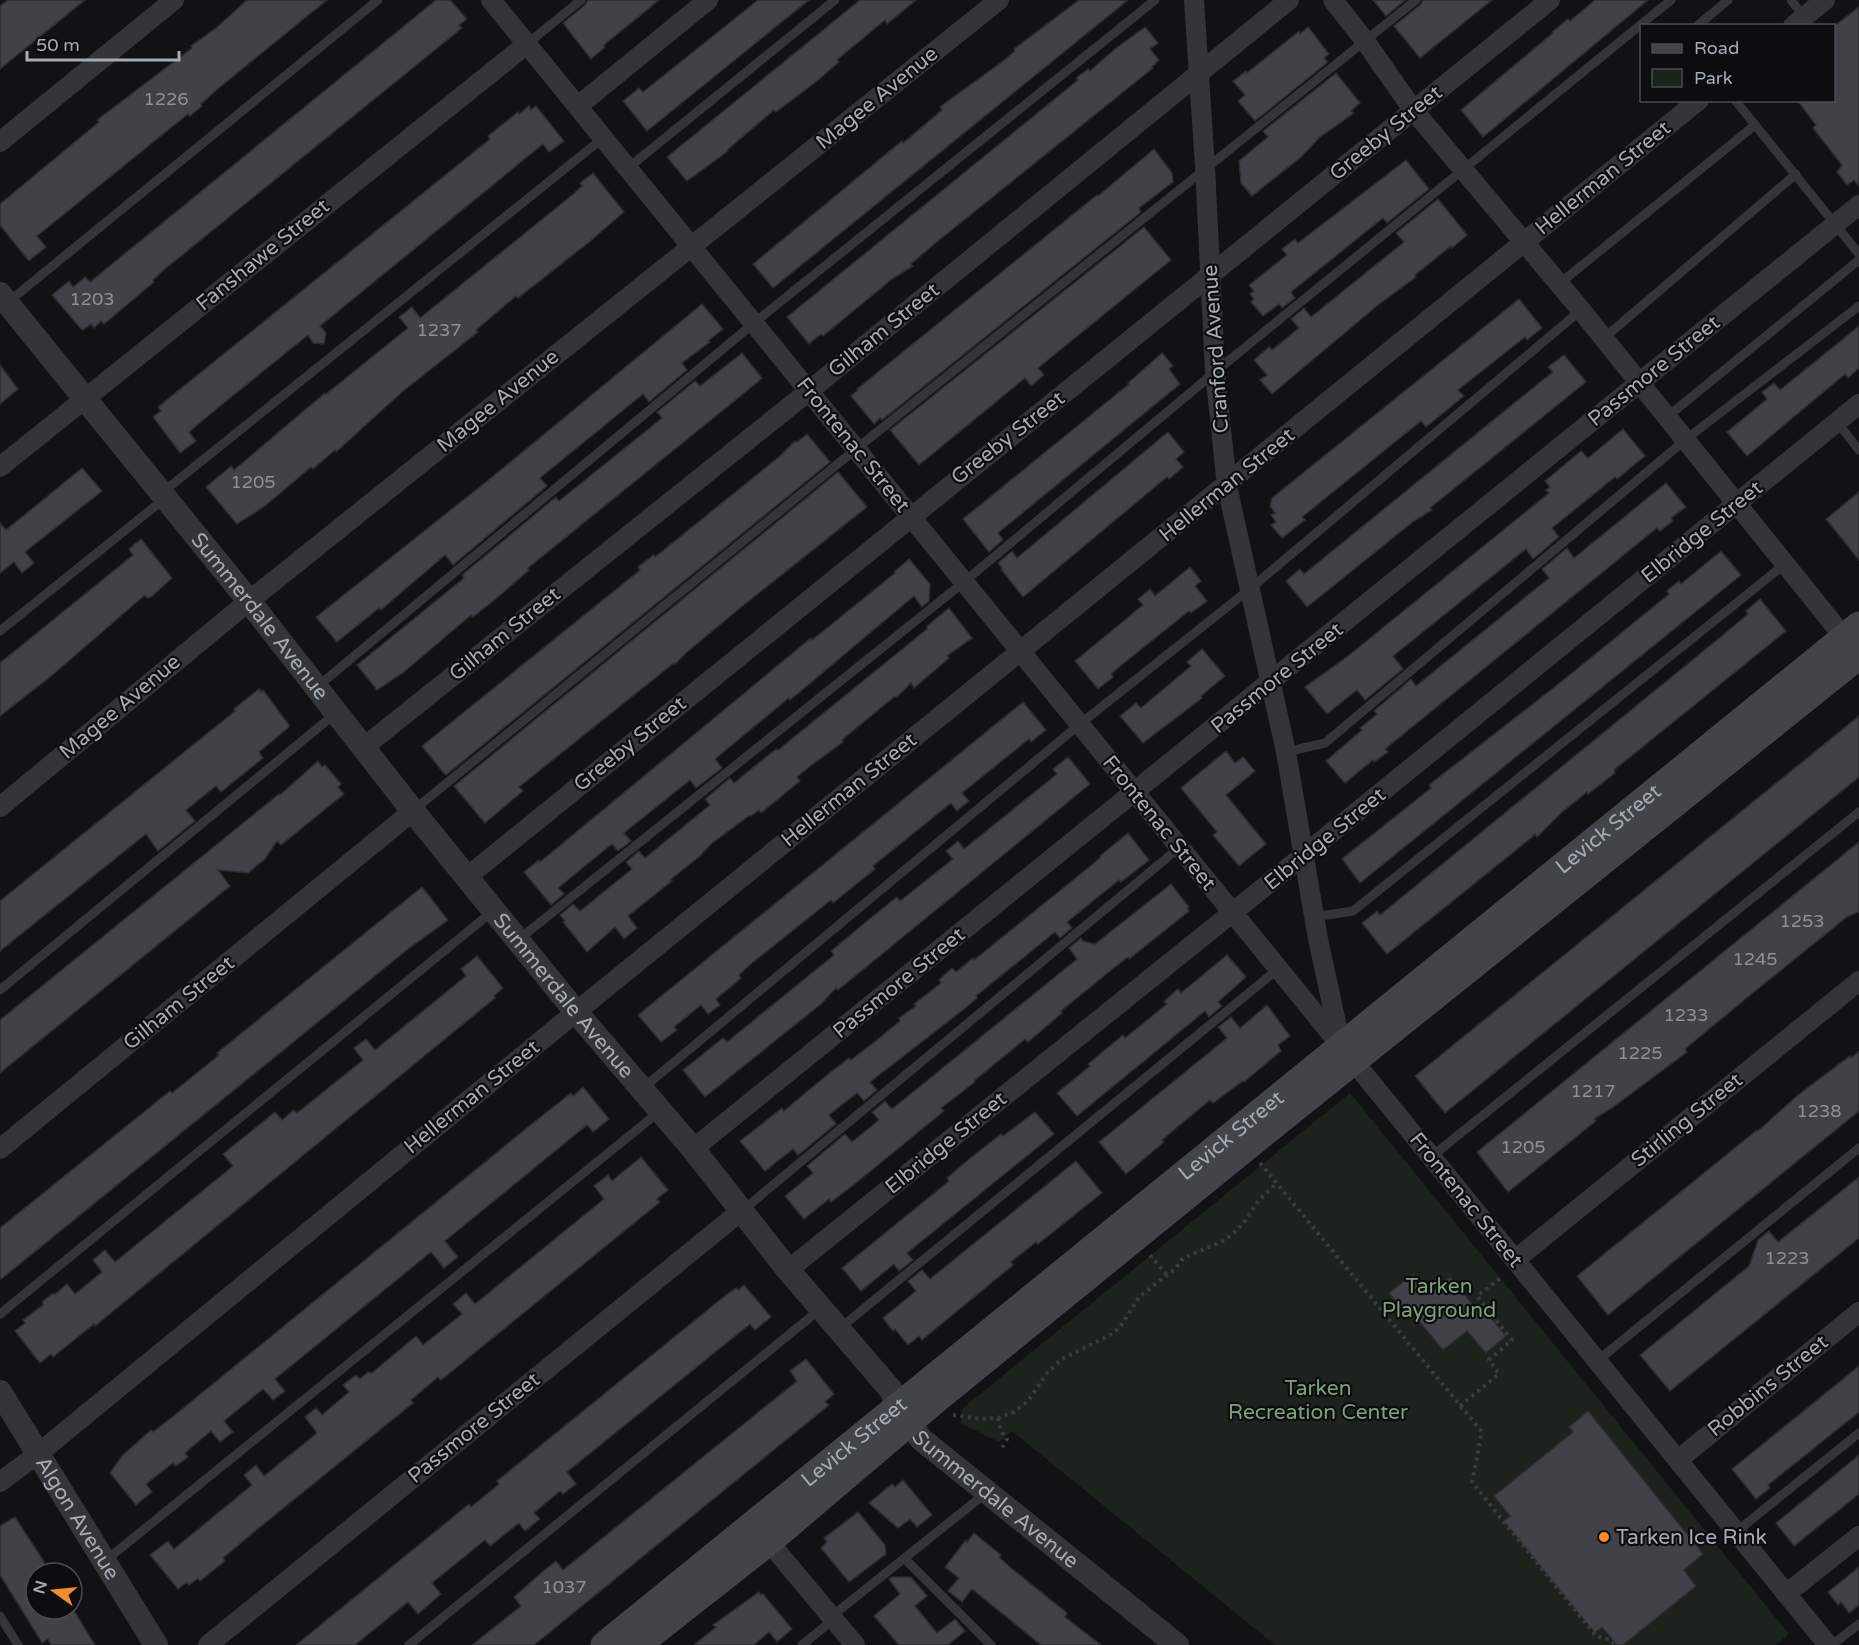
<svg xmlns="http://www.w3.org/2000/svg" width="1859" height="1645" viewBox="0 0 1859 1645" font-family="'Varela Round',sans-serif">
  <rect width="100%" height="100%" fill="#121214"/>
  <polygon fill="#1c231c" points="1350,1093 1789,1634 1776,1645 1275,1645 1012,1431 999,1442 961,1423 963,1408"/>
  <g fill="#414247" stroke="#2c2d30" stroke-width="1.5">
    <polygon points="8,0 85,0 0,69 0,6"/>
    <polygon points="247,0 327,0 220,87 201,104 202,106 190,116 188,114 37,236 46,247 30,260 28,260 0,225 0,204 99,122 97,120 192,48 191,46 216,28"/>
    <polygon points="436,0 450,0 467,19 459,25 462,28 165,269 153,280 154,282 104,324 101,321 94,328 91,324 83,330 81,329 52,295 69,281 73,287 85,277 90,282"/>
    <polygon points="588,0 659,0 604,45 605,47 591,59 563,23 585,5"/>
    <polygon points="758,0 809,0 647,131 623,101 639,88 643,92"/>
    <polygon points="860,0 916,0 887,24 885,20 837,60 839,62 817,81 776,112 774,110 727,150 728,151 687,181 667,157"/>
    <polygon points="1079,0 1128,0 773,288 753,264 902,141 903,143 942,110 940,107 1003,61 1015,51 1014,49"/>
    <polygon points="1373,0 1405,0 1386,16"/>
    <polygon points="1423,0 1492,0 1420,58 1394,26 1420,5"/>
    <polygon points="1595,0 1648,0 1483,137 1461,110 1553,33 1552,32 1568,19 1570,21"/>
    <polygon points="1859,7 1859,186 1854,180 1847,185 1837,172 1842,165 1813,128 1816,125 1797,100 1833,100 1833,27"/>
    <polygon points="1145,27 1158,43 1150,49 1159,60 1152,67 1153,68 938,241 911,264 913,266 892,279 823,336 821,334 809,344 787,317 1078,80 1076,78 1088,69 1090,71 1115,49"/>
    <polygon points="1308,27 1329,54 1324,58 1328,62 1255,121 1238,101 1245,95 1233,81 1246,71 1247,73 1252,69 1299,31 1300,34"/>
    <polygon points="1336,73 1360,103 1351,111 1354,113 1320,137 1301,157 1252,196 1241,183 1239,161 1268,137 1263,131"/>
    <polygon points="529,106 531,110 536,106 564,141 549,152 543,144 320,326 326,333 324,344 313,343 308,335 214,411 189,432 196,441 180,453 153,417 161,411 158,407 490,139 488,136 518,112 519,114"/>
    <polygon points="1154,149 1172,173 1173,182 1139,208 1141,212 882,420 880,418 874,424 851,396 858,390 857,389 1097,195 1098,196"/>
    <polygon points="1406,160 1429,189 1387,223 1383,218 1291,292 1295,298 1282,308 1279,304 1263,316 1251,302 1254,299 1250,294 1254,291 1249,285 1287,255 1282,249 1295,239 1298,243"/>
    <polygon points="593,173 624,212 588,243 518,298 516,296 476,330 478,332 402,392 336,452 335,450 313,469 311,467 265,506 237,524 206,487 231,466 234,470 325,393 326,394 408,328 399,317 412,307 420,318 571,196 582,186 580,183"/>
    <polygon points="1438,199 1467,235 1452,248 1451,246 1415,275 1416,277 1378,305 1272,394 1260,380 1267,375 1254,360 1269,347 1272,350 1299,328 1291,319 1304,308 1311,317 1404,242 1396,233"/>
    <polygon points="1144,227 1171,260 1038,368 1044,375 1031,386 1025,378 919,465 890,430"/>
    <polygon points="1519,299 1542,328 1527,340 1525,337 1458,390 1464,396 1426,427 1421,421 1302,517 1305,520 1282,538 1271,525 1276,522 1271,515 1275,513 1270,506 1272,498"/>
    <polygon points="702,304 723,329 708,341 710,342 682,363 687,370 649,402 643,394 540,478 547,486 453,565 445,555 381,610 379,608 337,642 316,617 491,478"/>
    <polygon points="1859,326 1859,368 1848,378 1845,374 1747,456 1727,432 1767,399 1762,392 1774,383 1780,390"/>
    <polygon points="742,353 762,378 759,381 528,568 529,570 498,597 473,617 471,615 404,672 377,690 357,665 464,578 462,575 556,497 559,501 662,418 657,412 695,381 700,386"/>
    <polygon points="1162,353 1173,366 1169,369 1180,384 998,533 1003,540 989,552 963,519 1129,384 1128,383"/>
    <polygon points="1564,355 1586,382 1430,508 1432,510 1414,521 1307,607 1286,581 1300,569 1304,574 1539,383 1553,372 1548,367"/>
    <polygon points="0,365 18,389 0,404"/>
    <polygon points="1623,429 1645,456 1617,479 1615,477 1552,528 1559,537 1533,559 1526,549 1393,656 1403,669 1365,700 1357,690 1327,714 1305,687 1348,656 1549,493 1546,490 1550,487 1545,481 1581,451 1588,458"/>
    <polygon points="1168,432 1184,452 1176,459 1183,467 1169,479 1167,477 1023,597 1001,569 1002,568 998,563 1012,551 1017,558"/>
    <polygon points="807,434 830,462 446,775 442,771 422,746 640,570 638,567 654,555 655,557 780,456 795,441 797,442"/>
    <polygon points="82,468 102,491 25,552 34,563 22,573 14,562 0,573 0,523 6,530"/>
    <polygon points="838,472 867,507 740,608 686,653 675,664 674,663 519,787 523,791 485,823 454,786"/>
    <polygon points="1666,483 1686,507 1671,518 1673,521 1660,531 1657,528 1385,749 1388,752 1374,762 1373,760 1345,783 1326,761 1362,730 1360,728 1377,714 1374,711 1411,679 1416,686 1549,578 1542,569 1567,548 1574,558"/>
    <polygon points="1859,492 1859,560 1826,519"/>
    <polygon points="141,539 172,578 151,597 147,598 145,595 50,677 0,716 0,663 133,555 129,549"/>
    <polygon points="1721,551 1741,575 1360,883 1342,859 1431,788 1429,785 1561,682 1669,594 1667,591 1679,581 1681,584"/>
    <polygon points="909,559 930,584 929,601 922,607 914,596 790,700 789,698 784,702 715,759 722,768 696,788 690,780 624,833 631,841 618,851 612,844 558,888 564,894 551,905 524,872 539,860 540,862 811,638 812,640 895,573 894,572"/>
    <polygon points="1190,567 1201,581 1195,586 1207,601 1191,613 1189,611 1124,663 1111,674 1113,677 1098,689 1075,661 1143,605 1138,599 1150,589 1155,596"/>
    <polygon points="1760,599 1786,631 1614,770 1615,773 1588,794 1587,792 1561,813 1537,837 1535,834 1531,838 1387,954 1362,923 1377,911 1380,915 1723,635 1748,614 1746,611"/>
    <polygon points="949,608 972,638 947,656 949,658 914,688 911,683 897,697 894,697 842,740 843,742 813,764 797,777 800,781 761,813 759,810 751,816 750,815 711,844 700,856 670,880 672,881 628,916 637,928 624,939 615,927 587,952 563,922 565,921 560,915 573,904 580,911 632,869 626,862 639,851 645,858 710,805 705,799 730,778 734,783 776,749 778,750 927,629 927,626"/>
    <polygon points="1202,649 1225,676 1201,696 1202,698 1143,743 1120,716 1136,703 1141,708 1191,666 1187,662"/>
    <polygon points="259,689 261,692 263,690 289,725 289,727 259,752 263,758 221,792 216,786 186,810 195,821 158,851 146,834 0,951 0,901 235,711 234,709"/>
    <polygon points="1023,702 1046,730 1031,742 1029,739 962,793 969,801 957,811 951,803 873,866 875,869 859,882 833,903 831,900 752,963 739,975 741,978 716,999 720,1005 708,1014 701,1005 674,1027 677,1030 661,1042 638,1015"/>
    <polygon points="1859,716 1859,777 1445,1113 1415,1076"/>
    <polygon points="1226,751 1235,763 1243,757 1255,771 1226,795 1266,844 1239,866 1213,835 1217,832 1181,788"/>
    <polygon points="1068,757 1090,784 838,990 836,988 821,1004 705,1097 683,1070 723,1038 727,1042 807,977 834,955 831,951 867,921 897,897 900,901 953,859 946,851 958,841 964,849 1057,774 1053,769"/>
    <polygon points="318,761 322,767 325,765 341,784 338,787 344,794 281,845 277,841 265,859 248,873 218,870 230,886 0,1073 0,1020 279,794 280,795"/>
    <polygon points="1128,833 1149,860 1121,882 1119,880 1067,922 1072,928 1060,938 1055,932 976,996 977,998 963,1010 870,1082 877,1090 864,1101 857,1093 829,1115 836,1124 798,1155 793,1149 765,1171 740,1141 782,1108 784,1111 827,1075 849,1058 851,1060 878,1039 900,1021 899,1018 916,1006 914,1004 941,983 939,980 952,968 956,972 973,958 974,960 1088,868 1101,857 1100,856"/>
    <polygon points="1859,842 1859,912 1847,917 1754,992 1685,1049 1687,1052 1612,1108 1594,1119 1596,1121 1508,1192 1477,1152"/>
    <polygon points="1171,884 1189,907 1187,908 1189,911 1129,959 1128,957 1110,971 1061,1011 1062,1013 1028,1042 1025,1039 974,1081 975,1082 941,1108 944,1111 856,1183 831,1202 829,1199 804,1219 785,1196 813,1173 807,1166 845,1134 852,1142 879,1120 872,1112 885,1101 892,1109 1050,981 1077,959 1069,948 1081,938 1083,941 1095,944"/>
    <polygon points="422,887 448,920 408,949 0,1280 0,1228 170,1091 172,1093 219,1055 217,1053"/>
    <polygon points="1227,955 1246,977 1218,1002 1222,1006 1209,1017 1205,1011 1077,1116 1057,1093 1090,1066 1088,1064 1123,1035 1125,1038 1167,1004 1164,1001 1178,989 1181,993"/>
    <polygon points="477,956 503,988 494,996 495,998 95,1326 94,1324 53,1357 51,1354 40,1363 15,1331 25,1323 23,1320 43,1305 43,1301 52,1294 55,1294 67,1284 75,1294 102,1272 93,1260 105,1250 115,1262 233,1166 223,1154 275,1112 282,1120 294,1110 297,1113 363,1060 354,1048 366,1039 375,1050 466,976 461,969"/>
    <polygon points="1267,1005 1290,1036 1278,1045 1281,1051 1244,1082 1243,1081 1213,1103 1210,1100 1162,1140 1164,1142 1126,1174 1099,1142 1227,1038 1218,1027 1231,1017 1240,1028"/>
    <polygon points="1859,1051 1859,1111 1608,1315 1577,1276 1757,1130 1758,1131 1798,1095 1850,1056 1851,1058"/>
    <polygon points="583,1087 609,1119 593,1132 587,1125 445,1241 458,1257 444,1268 431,1252 275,1379 285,1391 273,1400 263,1389 224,1421 233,1432 220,1442 211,1431 185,1453 188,1457 176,1466 173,1463 146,1484 152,1492 136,1505 110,1473 122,1456 151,1430 153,1432 176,1414 528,1127 571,1093 573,1096"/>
    <polygon points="1035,1112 1054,1134 907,1253 913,1260 899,1271 894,1264 861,1291 842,1268 949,1181 947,1178 968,1160 1001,1134 1003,1136"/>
    <polygon points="641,1157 668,1190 657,1199 660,1202 451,1372 441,1380 438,1377 411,1400 413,1403 249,1536 223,1558 225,1561 200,1581 198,1578 189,1585 187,1582 178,1589 150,1555 168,1541 174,1549 252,1485 244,1475 256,1465 264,1476 317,1433 305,1417 316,1408 322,1415 349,1392 343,1385 356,1375 360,1379 368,1372 372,1373 416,1336 423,1345 462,1314 453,1304 466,1293 475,1304 604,1199 594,1186 608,1175 612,1181"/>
    <polygon points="1076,1161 1102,1193 1038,1244 1036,1242 1011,1262 1013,1265 922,1340 919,1336 908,1345 895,1329 893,1331 883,1318 916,1291 908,1281 922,1270 930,1279"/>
    <polygon points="1859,1177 1859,1238 1670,1391 1640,1355 1749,1266 1758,1240 1769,1231 1778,1242"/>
    <polygon points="1413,1274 1429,1294 1450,1277 1481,1315 1485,1311 1506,1336 1486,1353 1467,1331 1443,1350 1413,1314 1409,1318 1389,1293"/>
    <polygon points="744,1285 771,1317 755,1330 750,1324 567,1472 576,1484 563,1494 560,1491 534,1513 540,1519 525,1531 519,1523 490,1546 485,1540 432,1583 441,1594 418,1614 408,1602 355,1645 296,1645 469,1504 471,1507 499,1484 497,1481 726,1295 736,1288 738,1290"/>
    <polygon points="806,1359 834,1394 825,1402 829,1405 534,1645 472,1645 521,1606 514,1597 541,1573 556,1561 563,1570 797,1381 790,1371"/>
    <polygon points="1859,1366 1859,1412 1768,1485 1770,1488 1756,1499 1732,1469"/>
    <polygon points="1588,1411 1703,1554 1684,1570 1696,1586 1623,1645 1617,1645 1602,1627 1595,1633 1504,1521 1510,1516 1494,1496 1573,1432 1569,1427"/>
    <polygon points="1859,1455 1859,1494 1794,1546 1776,1523"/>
    <polygon points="903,1480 932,1515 917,1527 910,1519 898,1528 869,1503 892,1484 895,1487"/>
    <polygon points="858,1512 885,1545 886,1554 849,1582 821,1548 827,1542 824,1538"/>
    <polygon points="15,1517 43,1560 49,1573 36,1573 36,1609 73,1609 95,1645 51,1645 48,1639 42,1643 20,1607 0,1575 0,1526"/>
    <polygon points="974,1533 1001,1555 999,1557 1011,1568 1067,1613 1065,1617 1101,1645 1041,1645 972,1589 962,1602 948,1591 959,1578 945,1567 966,1540 967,1542"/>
    <polygon points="1859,1567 1859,1605 1849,1613 1841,1602 1838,1605 1828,1592"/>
    <polygon points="892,1577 911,1577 927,1596 915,1606 937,1633 955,1619 965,1631 948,1645 899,1645 874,1616 900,1594 889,1579"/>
    <polygon points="759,1592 761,1595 763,1594 792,1629 777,1642 769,1632 754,1645 694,1645 716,1627 713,1625"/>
  </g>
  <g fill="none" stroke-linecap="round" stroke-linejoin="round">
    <g stroke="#393c40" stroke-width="4" stroke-dasharray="3 4.5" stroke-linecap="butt">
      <polyline points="1260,1163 1482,1432 1472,1482 1596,1636 1611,1640 1615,1645"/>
      <polyline points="1150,1255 1167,1275"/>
      <polyline points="1460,1406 1499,1374 1489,1360 1512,1340 1477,1296 1502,1277"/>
      <polyline points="953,1415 980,1419 998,1418 1014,1412 1028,1401 1047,1373 1062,1359 1114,1333 1122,1324 1139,1297 1176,1268 1183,1258 1221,1242 1234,1233 1245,1221 1258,1201 1277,1183"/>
      <polyline points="998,1418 1001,1431 1007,1439 1002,1448"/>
    </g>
    <g stroke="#333539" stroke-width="9">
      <polyline points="1791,0 1804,17"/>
      <polyline points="1697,26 1728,0"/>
      <polyline points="527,44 581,0"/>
      <polyline points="1735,100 1859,254"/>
      <polyline points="628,168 835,0"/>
      <polyline points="1559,284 1755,125"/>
      <polyline points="7,303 378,0"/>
      <polyline points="1604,338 1796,174"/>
      <polyline points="1667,417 1859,260"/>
      <polyline points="1837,422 1859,450"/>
      <polyline points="163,492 603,138"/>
      <polyline points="0,631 164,499"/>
      <polyline points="317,687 754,323 1155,0"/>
      <polyline points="1286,752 1325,743 1685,440 1859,306"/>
      <polyline points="415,809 856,449 1416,0"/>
      <polyline points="1314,917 1353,911 1785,564"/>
      <polyline points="518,940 964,582 1215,372 1671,0"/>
      <polyline points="0,990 336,713"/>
      <polyline points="643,1088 1080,724 1251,588 1581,310"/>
      <polyline points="1431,1157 1859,812"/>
      <polyline points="743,1210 1180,847"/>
      <polyline points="0,1314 493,911"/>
      <polyline points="839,1329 1278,969"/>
      <polyline points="1597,1361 1859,1148"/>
      <polyline points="1736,1532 1859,1433"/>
      <polyline points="905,1559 991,1645"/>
      <polyline points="105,1561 660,1111"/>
      <polyline points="0,1616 18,1645"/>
      <polyline points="832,1616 986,1493"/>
      <polyline points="409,1645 819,1310"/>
      <polyline points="802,1645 834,1619"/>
      <polyline points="1832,1645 1859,1624"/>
    </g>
    <g stroke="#333539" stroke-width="20">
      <polyline points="491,0 1828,1645"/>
      <polyline points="1194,0 1205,167 1215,372 1227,486 1286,752 1318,939 1340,1041"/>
      <polyline points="1333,0 1365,41 1414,111 1581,310 1851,646"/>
      <polyline points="1793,26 1825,0"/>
      <polyline points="578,106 708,0"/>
      <polyline points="0,142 174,0"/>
      <polyline points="0,467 527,44"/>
      <polyline points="364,747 809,391 1289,0"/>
      <polyline points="0,807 249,601 999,0"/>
      <path d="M467,877C827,584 1190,293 1550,0"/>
      <polyline points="0,1149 413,811"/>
      <polyline points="693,1149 1859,205"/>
      <polyline points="1515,1260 1859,981"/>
      <polyline points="788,1270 1304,855 1859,404"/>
      <polyline points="1678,1460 1859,1312"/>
      <polyline points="0,1482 39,1453 576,1012 1699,100"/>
      <polyline points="769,1542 855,1645"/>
      <polyline points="1786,1594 1859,1536"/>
      <polyline points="208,1645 741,1211"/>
    </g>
    <g stroke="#333539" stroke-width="24">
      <path id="s1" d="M0,294L249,601L413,811L576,1012L693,1149L788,1270L891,1390L898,1406L921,1439L1177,1645"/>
      <path id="s2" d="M0,1392L156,1645"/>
    </g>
    <g stroke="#414449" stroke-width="27">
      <path id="s3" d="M604,1645L1859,625"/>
      <polyline points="638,1645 769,1542 936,1400 1247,1147 1859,656"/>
    </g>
  </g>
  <circle fill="#f48d29" stroke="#0d0d0f" stroke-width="2" cx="1604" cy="1537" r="6"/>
  <g text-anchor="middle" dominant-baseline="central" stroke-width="4.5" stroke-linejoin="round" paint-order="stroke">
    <g font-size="18" fill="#8a9199">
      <text x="166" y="99">1226</text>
      <text x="92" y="299">1203</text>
      <text x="439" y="330">1237</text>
      <text x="253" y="482">1205</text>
      <text x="1802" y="921">1253</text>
      <text x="1755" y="959">1245</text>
      <text x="1686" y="1015">1233</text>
      <text x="1640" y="1053">1225</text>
      <text x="1593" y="1091">1217</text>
      <text x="1819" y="1111">1238</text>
      <text x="1523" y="1147">1205</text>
      <text x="1787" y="1258">1223</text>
      <text x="564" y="1587">1037</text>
    </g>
    <g font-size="21" fill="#a3abb4" stroke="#0d0d0f">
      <text transform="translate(877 98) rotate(-39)">Magee Avenue</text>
      <text transform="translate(1386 133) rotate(-39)">Greeby Street</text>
      <text transform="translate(1603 178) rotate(-39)">Hellerman Street</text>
      <text transform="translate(263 255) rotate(-39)">Fanshawe Street</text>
      <text transform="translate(884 330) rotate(-39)">Gilham Street</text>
      <text transform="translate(1216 349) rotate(-94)">Cranford Avenue</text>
      <text transform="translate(1654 371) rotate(-39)">Passmore Street</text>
      <text transform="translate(498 401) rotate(-39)">Magee Avenue</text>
      <text transform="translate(1008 438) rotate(-38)">Greeby Street</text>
      <text transform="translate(853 445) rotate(51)">Frontenac Street</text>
      <text transform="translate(1227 485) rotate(-39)">Hellerman Street</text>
      <text transform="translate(1702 532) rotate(-39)">Elbridge Street</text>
      <text stroke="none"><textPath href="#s1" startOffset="414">Summerdale Avenue</textPath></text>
      <text transform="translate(505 634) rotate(-39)">Gilham Street</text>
      <text transform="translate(1277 678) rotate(-39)">Passmore Street</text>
      <text transform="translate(120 707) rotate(-40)">Magee Avenue</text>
      <text transform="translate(630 744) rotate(-39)">Greeby Street</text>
      <text transform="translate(849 790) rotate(-39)">Hellerman Street</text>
      <text transform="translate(1159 823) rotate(51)">Frontenac Street</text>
      <text stroke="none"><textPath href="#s3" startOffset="1294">Levick Street</textPath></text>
      <text transform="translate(1325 839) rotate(-39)">Elbridge Street</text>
      <text transform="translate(899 983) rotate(-39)">Passmore Street</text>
      <text stroke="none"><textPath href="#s1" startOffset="900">Summerdale Avenue</textPath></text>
      <text transform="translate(179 1003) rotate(-39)">Gilham Street</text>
      <text transform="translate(472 1097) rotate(-39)">Hellerman Street</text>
      <text transform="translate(1687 1120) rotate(-39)">Stirling Street</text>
      <text stroke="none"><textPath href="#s3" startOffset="808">Levick Street</textPath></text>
      <text transform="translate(946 1143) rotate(-39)">Elbridge Street</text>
      <text transform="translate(1466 1200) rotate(51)">Frontenac Street</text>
      <text transform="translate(1768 1386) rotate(-39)">Robbins Street</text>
      <text transform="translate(474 1428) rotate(-39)">Passmore Street</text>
      <text stroke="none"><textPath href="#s3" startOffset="322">Levick Street</textPath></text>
      <text stroke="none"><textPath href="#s1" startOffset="1566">Summerdale Avenue</textPath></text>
      <text stroke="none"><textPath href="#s2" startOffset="148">Algon Avenue</textPath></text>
    </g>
    <g font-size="21" fill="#7ea07a" stroke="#0d0d0f">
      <text x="1439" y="1286">Tarken<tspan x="1439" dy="24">Playground</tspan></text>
      <text x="1318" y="1388">Tarken<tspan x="1318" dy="24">Recreation Center</tspan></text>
    </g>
    <g font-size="21" fill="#a3abb4" stroke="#0d0d0f" text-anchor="start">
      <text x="1616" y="1537">Tarken Ice Rink</text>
    </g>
  </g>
  <rect x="1640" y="24" width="195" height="78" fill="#0d0d0f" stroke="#494c51" stroke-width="1.5"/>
  <rect x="1652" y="44" width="30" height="9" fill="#414449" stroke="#494c51" stroke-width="1.5"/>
  <text x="1694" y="54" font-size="18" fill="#a3abb4">Road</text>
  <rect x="1652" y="69" width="30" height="18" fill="#1c231c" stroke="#494c51" stroke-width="1.5"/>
  <text x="1694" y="84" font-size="18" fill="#a3abb4">Park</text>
  <g transform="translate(54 1591) rotate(285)"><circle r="28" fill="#0d0d0f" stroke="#494c51" stroke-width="1.5"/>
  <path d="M0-4.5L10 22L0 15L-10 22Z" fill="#f48d29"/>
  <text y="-9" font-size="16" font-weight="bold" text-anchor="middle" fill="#a3abb4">N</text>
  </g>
  <path d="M27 51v9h152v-9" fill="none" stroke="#a3abb4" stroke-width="3"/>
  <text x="36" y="51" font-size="18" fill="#a3abb4" stroke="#0d0d0f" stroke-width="4.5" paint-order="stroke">50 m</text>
</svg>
